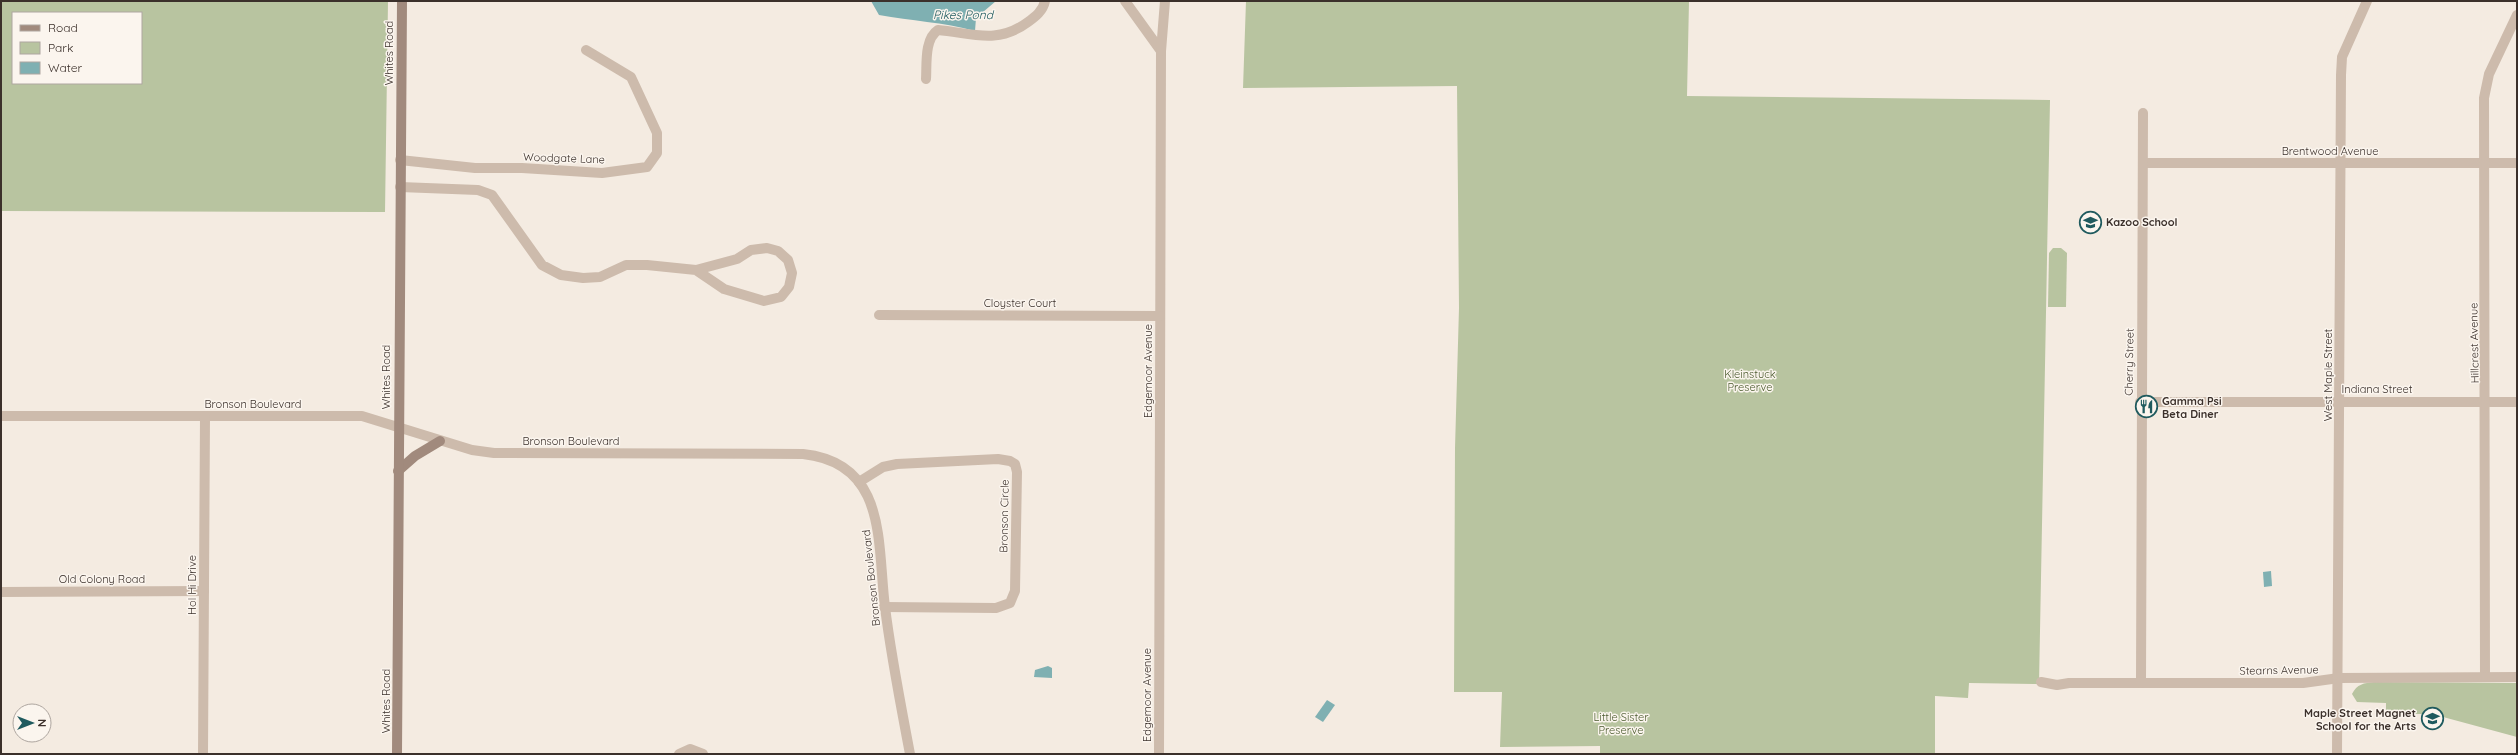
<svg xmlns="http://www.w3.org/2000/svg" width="2518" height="755" viewBox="0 0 2518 755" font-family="Quicksand,sans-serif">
  <rect width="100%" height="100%" fill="#f4ebe1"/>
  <g fill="#b8c4a0" fill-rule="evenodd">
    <path d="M1,1H388L385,212L1,211ZM13,13H141V83H13Z"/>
    <polygon points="1246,1 1689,1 1687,96 2050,100 2039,684 1969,683 1968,698 1935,696 1935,754 1600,754 1600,746 1500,747 1502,692 1454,692 1455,448 1459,308 1457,86 1243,88"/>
    <polygon points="2053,248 2061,248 2067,253 2066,307 2048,307 2049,253"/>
    <path d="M2374,682L2517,683V737L2432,714H2386V703L2357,702L2352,694C2357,684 2364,683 2374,682Z"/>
  </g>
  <g fill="#7fb0b2">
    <path d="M871,1H996L976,18L975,31C943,22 911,21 879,15Z"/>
    <polygon points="2271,571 2272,586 2264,587 2263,572"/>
    <polygon points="1048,666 1052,668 1052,678 1034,677 1035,670"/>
    <polygon points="1327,700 1335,705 1323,722 1315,717"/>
  </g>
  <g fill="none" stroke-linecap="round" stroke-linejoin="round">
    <g stroke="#cdbbac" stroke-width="10">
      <polyline points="1125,1 1161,51 1159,754"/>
      <polyline points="1161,51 1165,1"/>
      <path d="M926,79C927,65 924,39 938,30C972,33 997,45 1028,22C1035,17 1043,11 1045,1"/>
      <polyline points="400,160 475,168 522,168 602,173 647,167 657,153 657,133 631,77 586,50"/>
      <polyline points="2143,163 2517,163"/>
      <polyline points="400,187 478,190 492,195 542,265 561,275 583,278 600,277 626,265 647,265 696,270 724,289 764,301 781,297 789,287 792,273 788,260 778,251 767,248 751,250 737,259 696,270"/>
      <polyline points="879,315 1160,316"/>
      <polyline points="2140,402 2517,402"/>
      <path d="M1,416H362L472,450L494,453L803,454C888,463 877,544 885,607C891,656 901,706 910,754"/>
      <polyline points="859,482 883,467 897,464 998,459 1010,461 1015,464 1017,472 1015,591 1010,603 996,608 884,607"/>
      <polyline points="1,592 204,591"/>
      <polyline points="2485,677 2484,98 2489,74 2517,15"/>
      <polyline points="2041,682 2057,685 2069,683 2303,683 2339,678 2517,677"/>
      <polyline points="2141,683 2143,113"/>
      <polyline points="203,754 205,416"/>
      <polyline points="679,754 690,749 703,754"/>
      <polyline points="2337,754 2341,75 2342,57 2367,1"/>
    </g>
    <g stroke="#a18a7d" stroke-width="10">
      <polyline points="398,471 415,456 440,441"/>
      <polyline points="397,754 402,1"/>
    </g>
  </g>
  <defs>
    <symbol id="school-ring" viewBox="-11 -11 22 22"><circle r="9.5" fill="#fbf5ee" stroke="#1f5a5e" stroke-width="1.5"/><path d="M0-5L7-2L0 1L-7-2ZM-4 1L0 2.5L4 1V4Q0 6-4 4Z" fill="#1f5a5e"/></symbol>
    <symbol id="restaurant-ring" viewBox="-11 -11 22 22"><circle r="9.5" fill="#fbf5ee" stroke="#1f5a5e" stroke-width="1.5"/><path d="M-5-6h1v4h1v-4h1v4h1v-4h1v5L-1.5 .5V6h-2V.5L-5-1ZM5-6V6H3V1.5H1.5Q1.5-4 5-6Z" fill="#1f5a5e"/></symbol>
  </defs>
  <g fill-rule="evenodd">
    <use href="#school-ring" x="2078" y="210" width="25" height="25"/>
    <use href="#restaurant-ring" x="2134" y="394" width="25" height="25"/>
    <use href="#school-ring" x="2420" y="706" width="25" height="25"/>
  </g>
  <g text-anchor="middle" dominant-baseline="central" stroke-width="3" stroke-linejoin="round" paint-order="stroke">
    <g font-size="11" fill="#3b302b" stroke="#fbf5ee">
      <text transform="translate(389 53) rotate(-90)">Whites Road</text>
      <text x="2330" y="151">Brentwood Avenue</text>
      <text transform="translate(564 158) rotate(2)">Woodgate Lane</text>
      <text x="1020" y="303">Cloyster Court</text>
      <text transform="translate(2474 343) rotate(-91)">Hillcrest Avenue</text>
      <text transform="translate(2129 362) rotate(-89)">Cherry Street</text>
      <text transform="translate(1148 371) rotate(-90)">Edgemoor Avenue</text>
      <text transform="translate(2328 375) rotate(-90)">West Maple Street</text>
      <text transform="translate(386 377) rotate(-90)">Whites Road</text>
      <text x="2377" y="389">Indiana Street</text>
      <text x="253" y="404">Bronson Boulevard</text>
      <text x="571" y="441">Bronson Boulevard</text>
      <text transform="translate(1004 516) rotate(-89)">Bronson Circle</text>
      <text transform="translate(871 578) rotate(-96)">Bronson Boulevard</text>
      <text x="102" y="579">Old Colony Road</text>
      <text transform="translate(192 585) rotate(-90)">Hol Hi Drive</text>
      <text transform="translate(2279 670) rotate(-1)">Stearns Avenue</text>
      <text transform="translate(1147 695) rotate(-90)">Edgemoor Avenue</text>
      <text transform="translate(386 701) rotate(-90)">Whites Road</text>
    </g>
    <g font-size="11" font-weight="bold" fill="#3b302b" stroke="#fbf5ee" text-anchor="start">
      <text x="2106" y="222">Kazoo School</text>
      <text x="2162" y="401">Gamma Psi<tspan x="2162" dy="13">Beta Diner</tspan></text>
      <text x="2416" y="713" text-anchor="end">Maple Street Magnet<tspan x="2416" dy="13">School for the Arts</tspan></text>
    </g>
    <g font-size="11" fill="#4a5a2e" stroke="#fbf5ee">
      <text x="1750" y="374">Kleinstuck<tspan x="1750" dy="13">Preserve</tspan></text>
      <text x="1621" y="717">Little Sister<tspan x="1621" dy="13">Preserve</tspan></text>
    </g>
    <g font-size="12" font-style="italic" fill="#1f5a5e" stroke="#fbf5ee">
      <text x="963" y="14">Pikes Pond</text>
    </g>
  </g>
  <rect width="2518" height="755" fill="none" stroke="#3b302b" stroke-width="4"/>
  <rect x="12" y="12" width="130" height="72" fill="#fbf5ee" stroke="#aea6a0"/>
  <rect x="20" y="25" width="20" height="6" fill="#a18a7d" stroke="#aea6a0"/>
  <text x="48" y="32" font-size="12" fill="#3b302b">Road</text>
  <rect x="20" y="42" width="20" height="12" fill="#b8c4a0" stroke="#aea6a0"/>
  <text x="48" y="52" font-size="12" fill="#3b302b">Park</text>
  <rect x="20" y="62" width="20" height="12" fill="#7fb0b2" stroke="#aea6a0"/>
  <text x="48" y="72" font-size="12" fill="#3b302b">Water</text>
  <g transform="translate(32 723) rotate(90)"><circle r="19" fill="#fbf5ee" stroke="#aea6a0"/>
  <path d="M0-3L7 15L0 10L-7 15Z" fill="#1f5a5e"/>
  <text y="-6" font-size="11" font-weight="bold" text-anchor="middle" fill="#3b302b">N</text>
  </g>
</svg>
